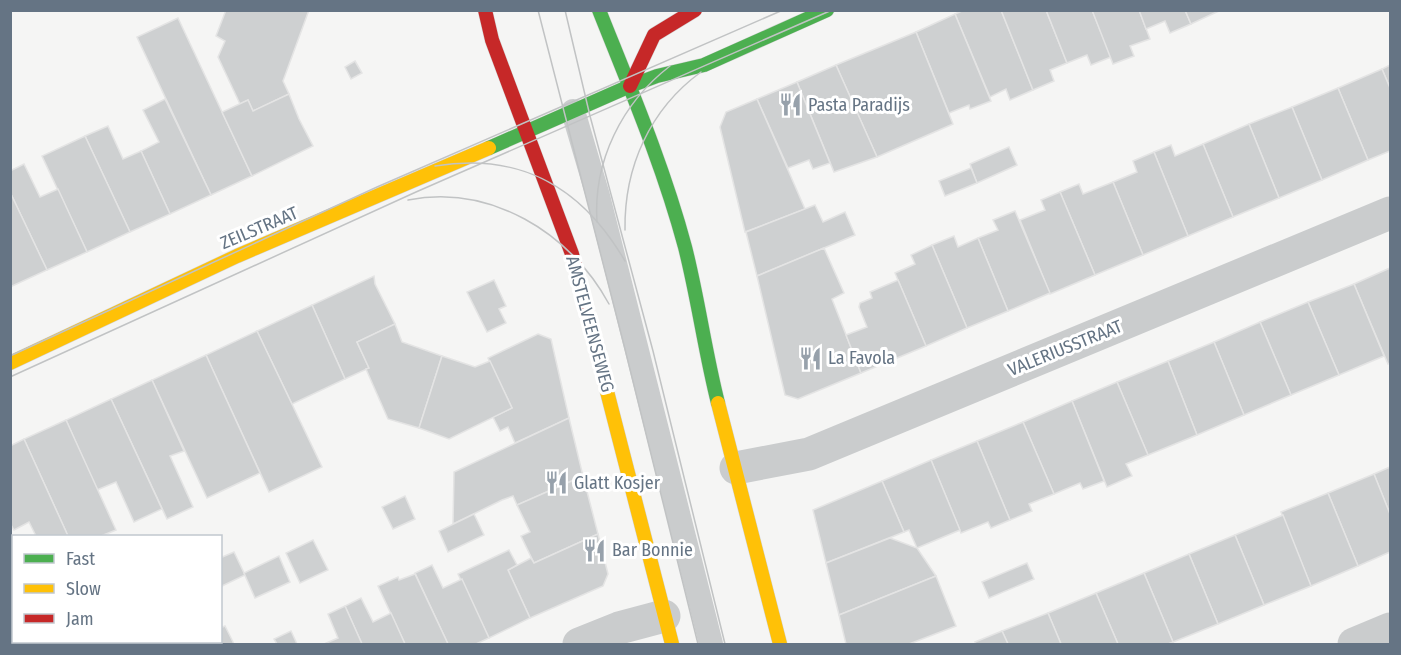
<svg xmlns="http://www.w3.org/2000/svg" width="1401" height="655" viewBox="0 0 1401 655" font-family="'Fira Sans Condensed',sans-serif">
  <rect width="100%" height="100%" fill="#f5f5f4"/>
  <g fill="#ced0d1" stroke="#e4e4e4" stroke-width="1.5">
    <polygon points="226,10 309,10 283,81 289,94 253,111 248,100 240,104 218,57 225,41 216,36"/>
    <polygon points="964,10 1001,10 1033,90 1010,100 1006,89 990,97 955,14"/>
    <polygon points="1001,10 1046,10 1067,63 1050,70 1054,81 1033,90"/>
    <polygon points="1046,10 1092,10 1111,57 1091,65 1087,55 1067,63"/>
    <polygon points="1092,10 1139,10 1150,39 1130,46 1134,56 1113,64"/>
    <polygon points="1139,10 1185,10 1191,24 1170,33 1165,21 1146,29"/>
    <polygon points="1185,10 1221,10 1191,24"/>
    <polygon points="955,14 991,101 970,109 969,105 949,113 916,32"/>
    <polygon points="178,18 252,176 211,195 137,37"/>
    <polygon points="916,32 953,124 877,157 836,65"/>
    <polygon points="355,61 362,73 351,79 345,67"/>
    <polygon points="836,65 877,157 834,172 797,82"/>
    <polygon points="1390,65 1390,88 1382,69"/>
    <polygon points="1382,69 1390,88 1390,151 1368,160 1338,88"/>
    <polygon points="797,82 830,163 813,169 809,160 788,168 757,99"/>
    <polygon points="1338,88 1368,160 1322,180 1292,107"/>
    <polygon points="289,94 299,119 313,146 252,176 222,112 248,100 253,111"/>
    <polygon points="165,99 211,195 170,214 141,151 159,142 143,110"/>
    <polygon points="757,99 805,209 745,232 720,127 726,112"/>
    <polygon points="1292,107 1322,180 1279,198 1249,124"/>
    <polygon points="1249,124 1279,198 1233,217 1203,144"/>
    <polygon points="108,126 123,159 141,151 170,214 130,232 85,136"/>
    <polygon points="85,136 130,232 87,252 42,156"/>
    <polygon points="1203,144 1233,217 1188,236 1154,152 1171,145 1175,156"/>
    <polygon points="1009,147 1017,165 977,183 970,164"/>
    <polygon points="1154,152 1188,236 1143,255 1113,182 1137,172 1133,161"/>
    <polygon points="24,164 40,197 58,189 87,252 47,270 10,192 10,171"/>
    <polygon points="971,168 977,183 945,196 939,181"/>
    <polygon points="1113,182 1143,255 1095,275 1060,192 1079,184 1083,194"/>
    <polygon points="10,192 47,270 10,287"/>
    <polygon points="1060,192 1095,275 1050,294 1020,220 1045,210 1041,200"/>
    <polygon points="815,205 823,222 845,212 855,235 757,276 746,232"/>
    <polygon points="1015,211 1050,293 1008,311 978,238 998,230 993,220"/>
    <polygon points="954,236 958,247 978,238 1008,311 967,328 932,245"/>
    <polygon points="932,245 967,328 926,346 895,273 915,264 911,255"/>
    <polygon points="824,248 844,293 832,299 861,373 798,399 785,395 757,276"/>
    <polygon points="1390,268 1390,363 1388,364 1354,284"/>
    <polygon points="374,276 375,284 395,324 357,342 369,368 345,379 312,305"/>
    <polygon points="494,280 506,306 499,309 506,323 487,332 467,292"/>
    <polygon points="898,280 926,346 861,373 846,335 867,327 859,307 860,303 872,298 870,292"/>
    <polygon points="1354,284 1384,356 1339,375 1308,302"/>
    <polygon points="1308,302 1339,375 1291,395 1260,322"/>
    <polygon points="312,305 345,379 292,404 257,331"/>
    <polygon points="1260,322 1291,395 1244,415 1214,342"/>
    <polygon points="395,324 402,342 442,356 419,428 388,419 366,369 369,368 357,342"/>
    <polygon points="257,331 322,467 269,492 206,355"/>
    <polygon points="538,334 551,339 569,418 515,443 508,427 500,431 493,417 512,408 488,358"/>
    <polygon points="1214,342 1244,415 1197,435 1168,361"/>
    <polygon points="206,355 260,473 207,498 152,380"/>
    <polygon points="442,356 475,367 490,361 512,408 449,439 419,428"/>
    <polygon points="1168,361 1197,435 1148,455 1117,382"/>
    <polygon points="152,380 184,451 170,456 193,507 167,519 111,399"/>
    <polygon points="1117,382 1148,455 1126,464 1132,476 1107,487 1072,401"/>
    <polygon points="111,399 162,509 134,522 116,482 97,490 66,420"/>
    <polygon points="1072,401 1104,481 1083,489 1080,483 1054,494 1023,422"/>
    <polygon points="569,418 583,476 517,505 513,496 502,500 453,524 454,472"/>
    <polygon points="66,420 116,530 101,536 68,536 24,439"/>
    <polygon points="1023,422 1054,494 1029,504 1032,511 1010,520 977,441"/>
    <polygon points="24,439 68,536 36,536 29,522 14,530 10,523 10,446"/>
    <polygon points="977,441 1010,520 991,528 988,522 961,533 931,460"/>
    <polygon points="931,460 960,530 917,548 909,530 904,532 882,481"/>
    <polygon points="1390,467 1390,514 1374,474"/>
    <polygon points="1374,474 1390,514 1390,552 1358,566 1328,493"/>
    <polygon points="583,476 598,534 534,563 521,536 530,532 517,505"/>
    <polygon points="882,481 904,532 826,563 813,510"/>
    <polygon points="1328,493 1358,566 1311,586 1281,512"/>
    <polygon points="405,496 415,519 393,529 382,507"/>
    <polygon points="474,514 484,535 448,552 439,531"/>
    <polygon points="1283,515 1311,586 1264,605 1235,535"/>
    <polygon points="598,534 608,574 603,586 530,618 508,570 531,558 534,563"/>
    <polygon points="1235,535 1264,605 1218,624 1189,554"/>
    <polygon points="890,538 917,548 936,576 839,615 826,563"/>
    <polygon points="313,540 328,570 300,583 286,553"/>
    <polygon points="509,550 517,565 508,570 530,618 489,638 458,574"/>
    <polygon points="234,552 245,575 220,587 220,558"/>
    <polygon points="1189,554 1218,624 1173,642 1144,573"/>
    <polygon points="279,556 290,582 255,598 244,573"/>
    <polygon points="1027,563 1034,579 989,598 982,582"/>
    <polygon points="10,565 14,572 14,595 10,596"/>
    <polygon points="432,565 443,588 462,579 489,638 476,644 448,644 415,573"/>
    <polygon points="1144,573 1173,642 1168,644 1118,644 1096,593"/>
    <polygon points="415,574 448,644 405,644 378,586 398,577 399,580"/>
    <polygon points="936,576 956,626 909,644 846,644 839,615"/>
    <polygon points="1096,593 1118,644 1061,644 1048,613"/>
    <polygon points="361,598 373,622 391,613 405,644 362,644 345,606"/>
    <polygon points="345,606 362,644 324,644 338,638 328,614"/>
    <polygon points="1048,613 1061,644 1008,644 1002,631"/>
    <polygon points="225,626 234,644 190,644 189,642 220,642 220,628"/>
    <polygon points="291,631 297,644 277,644 274,639"/>
    <polygon points="1002,631 1008,644 976,644 975,642"/>
  </g>
  <g fill="none" stroke-linecap="round" stroke-linejoin="round">
    <defs>
      <g id="fast">
        <path d="M599,10C630,88 663,165 685,247C698,298 705,352 718,403"/>
        <polyline points="489,148 630,86 657,76 704,65 827,10"/>
      </g>
      <g id="slow">
        <polyline points="594,341 672,644"/>
        <polyline points="10,363 237,256 489,148"/>
        <polyline points="718,403 780,644"/>
      </g>
      <g id="jam">
        <polyline points="485,10 492,40 572,254 594,341"/>
        <polyline points="630,86 654,35 695,10"/>
      </g>
    </defs>
    <use href="#fast" stroke="#d2d3d3" stroke-width="15"/>
    <use href="#slow" stroke="#d2d3d3" stroke-width="15"/>
    <use href="#jam" stroke="#d2d3d3" stroke-width="15"/>
    <polyline stroke="#cacccd" stroke-width="24" points="573,111 598,196 711,644"/>
    <g stroke="#cacccd" stroke-width="33">
      <polyline points="736,468 809,454 1390,213"/>
      <polyline points="579,644 619,628 664,616"/>
      <polyline points="1354,644 1390,629"/>
    </g>
    <use href="#fast" stroke="#4caf50" stroke-width="14"/>
    <use href="#slow" stroke="#ffc107" stroke-width="14"/>
    <use href="#jam" stroke="#c62828" stroke-width="14"/>
    <g stroke="#c1c3c4" stroke-width="1.5">
      <polyline points="538,10 625,349 698,644"/>
      <polyline points="565,10 590,116 653,351 725,644"/>
      <path d="M435,166C521,152 582,187 625,261"/>
      <path d="M408,200C490,184 570,232 609,304"/>
      <path d="M597,222C593,161 622,103 670,66"/>
      <path d="M625,230C624,167 650,109 701,72"/>
      <polyline points="10,356 377,187 783,10"/>
      <polyline points="10,377 416,192 832,10"/>
    </g>
  </g>
  <defs>
    <symbol id="restaurant-bare" viewBox="-9 -9 18 18"><path d="M-5-6h1v4h1v-4h1v4h1v-4h1v5L-1.5 .5V6h-2V.5L-5-1ZM5-6V6H3V1.5H1.5Q1.5-4 5-6Z" fill="#97a1ab" stroke="#fff" stroke-width="2.5" paint-order="stroke"/></symbol>
  </defs>
  <g fill-rule="evenodd">
    <use href="#restaurant-bare" x="774" y="88" width="33" height="33"/>
    <use href="#restaurant-bare" x="794" y="342" width="33" height="33"/>
    <use href="#restaurant-bare" x="540" y="466" width="33" height="33"/>
    <use href="#restaurant-bare" x="578" y="534" width="33" height="33"/>
  </g>
  <g text-anchor="middle" dominant-baseline="central" stroke-width="6" stroke-linejoin="round" paint-order="stroke">
    <g font-size="18" fill="#657484" stroke="#fff" text-anchor="start">
      <text x="808" y="105">Pasta Paradijs</text>
      <text x="828" y="358">La Favola</text>
      <text x="574" y="483">Glatt Kosjer</text>
      <text x="612" y="550">Bar Bonnie</text>
    </g>
    <g font-size="18" fill="#657484" stroke="#fff">
      <text transform="translate(259 228) rotate(-23)">ZEILSTRAAT</text>
      <text transform="translate(590 324) rotate(75)">AMSTELVEENSEWEG</text>
      <text transform="translate(1065 348) rotate(-22)">VALERIUSSTRAAT</text>
    </g>
  </g>
  <rect width="1401" height="655" fill="none" stroke="#657484" stroke-width="24"/>
  <rect x="12" y="535" width="210" height="108" fill="#ffffff" stroke="#c1c7ce" stroke-width="1.5"/>
  <rect x="24" y="554" width="30" height="9" fill="#4caf50" stroke="#c1c7ce" stroke-width="1.5"/>
  <text x="66" y="565" font-size="18" fill="#657484">Fast</text>
  <rect x="24" y="584" width="30" height="9" fill="#ffc107" stroke="#c1c7ce" stroke-width="1.5"/>
  <text x="66" y="595" font-size="18" fill="#657484">Slow</text>
  <rect x="24" y="614" width="30" height="9" fill="#c62828" stroke="#c1c7ce" stroke-width="1.5"/>
  <text x="66" y="625" font-size="18" fill="#657484">Jam</text>
</svg>
